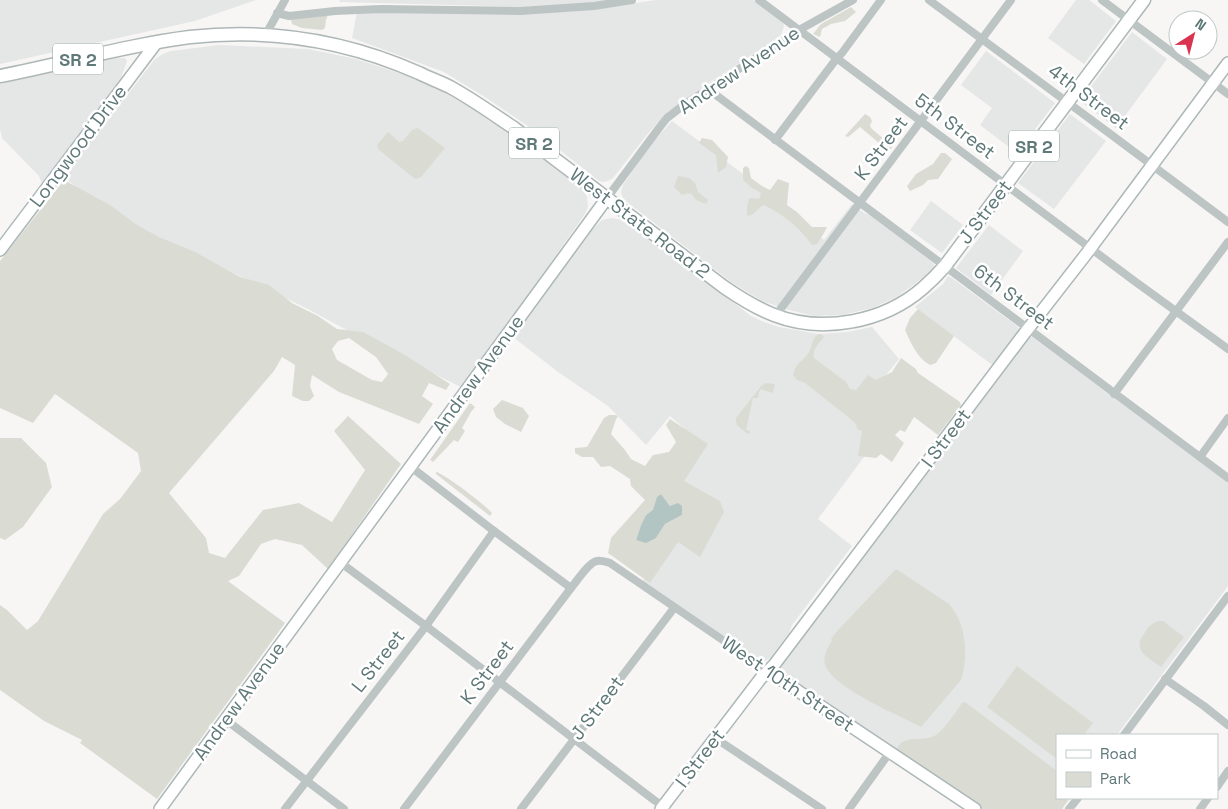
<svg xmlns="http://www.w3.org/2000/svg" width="1228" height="809" viewBox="0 0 1228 809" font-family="'Space Grotesk',sans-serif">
  <rect width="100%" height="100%" fill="#f7f6f5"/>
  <g fill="#e5e6e6">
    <polygon points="0,0 256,0 195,21 0,64"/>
    <polygon points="340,0 608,0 583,4 524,7 339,2"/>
    <polygon points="656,0 753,0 783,23 784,26 781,35 767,46 710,82 668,112 650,131 613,178 608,181 603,182 599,181 538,133 485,97 444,72 352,38 357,12 596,9"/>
    <polygon points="1076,0 1089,0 1116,21 1084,64 1048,38"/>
    <polygon points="1132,32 1167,59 1116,128 1080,101"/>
    <polygon points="219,45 308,49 356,59 411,77 447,94 476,111 527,147 583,190 587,197 588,207 585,214 473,374 468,377 461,387 369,342 304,307 106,212 64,177 155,59 163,54 171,51"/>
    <polygon points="986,51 1055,103 1017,153 980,125 992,108 961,85"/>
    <polygon points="118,58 125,58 127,61 121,78 42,184 39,176 2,138 0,129 0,83 20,77"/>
    <polygon points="1070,114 1106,141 1054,209 1018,183"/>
    <polygon points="672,121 794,212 824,240 852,204 864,213 870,215 877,219 933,263 935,268 916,283 895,298 872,308 843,315 814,316 789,310 762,301 731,282 623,199 621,192 623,185 651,144"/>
    <polygon points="931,201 963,225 942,253 910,230"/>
    <polygon points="611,218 624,220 653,241 751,316 764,322 779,327 818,334 847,332 872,327 899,359 852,417 878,438 818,519 852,546 792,625 789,633 770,658 764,662 746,652 641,583 695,498 676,481 701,443 670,416 646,445 608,406 558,372 513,337 525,319 592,230 602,220"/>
    <polygon points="989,225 1023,251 991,295 956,268"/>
    <polygon points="948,276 952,278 1017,326 1020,330 1020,334 995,367 915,307 943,284"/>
    <polygon points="1032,337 1228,483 1228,586 1117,735 1057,735 1057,798 984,809 783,675 781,673 780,667 782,663 1027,339"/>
  </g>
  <g fill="#dadcd4" fill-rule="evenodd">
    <polygon points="851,7 856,12 845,21 831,24 822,29 820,37 813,34 821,24"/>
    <polygon points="328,15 326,20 325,28 322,30 302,28 292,24 291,20 292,19"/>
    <polygon points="865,114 870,117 872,121 870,125 871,128 887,142 887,145 892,142 894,138 896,142 883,159 878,156 879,143 860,127 848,137 845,136"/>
    <polygon points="418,128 445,148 421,177 415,179 378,149 377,145 388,132 399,142 403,141 412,130"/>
    <polygon points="702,138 712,140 728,157 726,167 718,173 716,155 699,143"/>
    <polygon points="941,153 945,153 952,159 938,179 928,180 923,185 910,191 907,186 916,174 933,164"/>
    <path d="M746,166L749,168L751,178L762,186L770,190L778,179L789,183L787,205L797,212L812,227H827L824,233L817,244L812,245C800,228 782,213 763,205L753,214L747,216V207L749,198L759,199L761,193L752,188L743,180V168Z"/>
    <path d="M678,176L689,178L695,183L698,192L708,200L706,204C703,203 701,202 698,201C690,196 696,191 682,195L674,187Z"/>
    <path d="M64,180L110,205L137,225L159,237L195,252L240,277L269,285L292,303L318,316L337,329L363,332L405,355L450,384L446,390L429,383L422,396L433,404L419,424L339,392L312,375L310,386L314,396L309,401H303L292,396L295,365L282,357L274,371L169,493L206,538L209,553L225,558L263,510L299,503L332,522L365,470L334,431L348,416L401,464L328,569L302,545L275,539L261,544L239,576L228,581L285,623L157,799L80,743L82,740L44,721L0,690V605L7,610L27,630L38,621L103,514L120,499L141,471L138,453L55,394L33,423L0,408V261ZM349,338L376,357L388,374L382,382L372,380L337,360L332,349L338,341Z"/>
    <path d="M918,309L954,336L936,363L930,365C917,358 911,343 905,330L910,318Z"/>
    <path d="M818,334H821L824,337C819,344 812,348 814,358L846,382L850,389L856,390L868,375L876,380L892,372L901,358L916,369L918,373L960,402L961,405L938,435L914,417L905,432L900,430L895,435L904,443L892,462L881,454L876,458L858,456L862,431L858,430L855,423L852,420L805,383L797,380L793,375C796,362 803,362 809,352C813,345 811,340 818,334Z"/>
    <path d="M766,383L775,384L773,393L760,389L758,398H753L746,430L750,431V433L749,434C743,430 734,426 736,418L761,386Z"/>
    <polygon points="502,400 523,408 529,416 521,432 505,424 496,417 493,409"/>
    <polygon points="470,403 475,407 471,412 462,428 465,431 458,442 454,440 433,462 430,460"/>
    <path d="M609,415H616L618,417L616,419L611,434L625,450L631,459L645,466L653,455L669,452L676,442L666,425L670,419L708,444L684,481L720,501L724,512L700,557L678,542L650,583L608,553L611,538L645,500L631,486L630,479L610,466L601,467L593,457H582L575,453V448L587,447L604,418ZM661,494L670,506L682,515L665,524L656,538L636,540L641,525L646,515L654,510Z"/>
    <polygon points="0,438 21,438 46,463 52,487 23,527 5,540 0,538"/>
    <path d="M436,472C445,474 485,505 492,513L490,516L436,474Z"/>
    <path d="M896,569L949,604C966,623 969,656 961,680L921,727C898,715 839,690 827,669C821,659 827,649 832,640L831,639L839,629Z"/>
    <path d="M1159,621H1163L1184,637L1161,667C1149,658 1131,650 1144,634C1148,627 1151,623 1159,621Z"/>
    <polygon points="1017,666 1093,723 1084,735 1057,735 1057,759 987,707"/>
    <path d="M963,702H965L1057,771V798H1070L1062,809H983L897,751C899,734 923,742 934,736C944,731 956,711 963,702Z"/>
  </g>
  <polygon fill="#b3c5c2" points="661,494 670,506 678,503 682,506 682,515 665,524 656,538 646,543 636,540 641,525 646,515 653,510 657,497"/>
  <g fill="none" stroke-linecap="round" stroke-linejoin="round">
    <defs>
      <g id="secondary">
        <polyline points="0,250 157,42"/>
        <polyline points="768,671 975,809"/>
        <polyline points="160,809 607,198"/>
        <polyline points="661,809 761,678 774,665 1024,334 1087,253 1228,63"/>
      </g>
      <path id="primary" d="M0,76C63,64 126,45 190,37C270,28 345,40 419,73C429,78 440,82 450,87C472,99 493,114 514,128L724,287C740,298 756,308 774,315C823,334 884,322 923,288C931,281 938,274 945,266L1144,0"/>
    </defs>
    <use href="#secondary" stroke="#acb7b8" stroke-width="14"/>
    <use href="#primary" stroke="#aeb7b7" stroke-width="15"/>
    <g stroke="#bcc4c4" stroke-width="8">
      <polyline points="759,0 1133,280 1228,349"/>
      <polyline points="929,0 1109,133 1228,222"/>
      <polyline points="1102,0 1228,94"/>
      <polyline points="277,13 289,16 335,11 381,9 520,11 594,6 632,0"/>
      <polyline points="266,34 285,0"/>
      <polyline points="708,89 1228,478"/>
      <polyline points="775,140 837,58 842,53 881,0"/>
      <polyline points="607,198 659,128 667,118 685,104 799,30 853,0"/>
      <polyline points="776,315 1011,0"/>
      <polyline points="1114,394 1228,242"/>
      <polyline points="1200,457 1228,418"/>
      <polyline points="411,467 494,531 571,588"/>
      <polyline points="341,563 426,626 654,800 666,808"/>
      <polyline points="1165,679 1204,706 1228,725"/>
      <polyline points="226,720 344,809"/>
      <polyline points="1124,735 1228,596"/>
      <polyline points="715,738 822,809"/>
      <polyline points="1217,787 1228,771"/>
      <polyline points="285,809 426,626 494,531"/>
      <path d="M404,809L571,588C577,581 589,562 597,561C602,560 606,562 610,563L768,671"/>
      <polyline points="521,809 674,608"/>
      <polyline points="849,809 890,752"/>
      <polyline points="1069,809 1078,798"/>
      <polyline points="1200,809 1208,798"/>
    </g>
    <use href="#secondary" stroke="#fff" stroke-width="11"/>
    <use href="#primary" stroke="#fff" stroke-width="12"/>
  </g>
  <g text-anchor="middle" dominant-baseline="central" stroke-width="5" stroke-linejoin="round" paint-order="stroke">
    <g fill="#fff" stroke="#8fa0a0" stroke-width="1">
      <rect x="53" y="43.5" width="50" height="31" rx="4"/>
      <rect x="509" y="127.5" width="50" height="31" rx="4"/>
      <rect x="1009" y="130.5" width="50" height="31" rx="4"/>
    </g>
    <g font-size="18" font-weight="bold" fill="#5f7878">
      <text x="78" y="59">SR 2</text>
      <text x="534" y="143">SR 2</text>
      <text x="1034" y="146">SR 2</text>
    </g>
    <g font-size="19" fill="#5f7878" stroke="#fff">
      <text transform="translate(739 70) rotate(-34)">Andrew Avenue</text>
      <text transform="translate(1089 97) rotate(37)">4th Street</text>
      <text transform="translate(955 126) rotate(37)">5th Street</text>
      <text transform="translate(78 146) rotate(-53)">Longwood Drive</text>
      <text transform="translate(881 148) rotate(-53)">K Street</text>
      <text transform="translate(985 212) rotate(-53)">J Street</text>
      <text transform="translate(640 223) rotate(37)">West State Road 2</text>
      <text transform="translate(1014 297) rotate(37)">6th Street</text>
      <text transform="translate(478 374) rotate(-54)">Andrew Avenue</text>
      <text transform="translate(946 438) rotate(-53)">I Street</text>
      <text transform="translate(378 661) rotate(-52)">L Street</text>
      <text transform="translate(487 672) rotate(-53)">K Street</text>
      <text transform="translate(788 684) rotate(34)">West 10th Street</text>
      <text transform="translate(239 701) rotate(-54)">Andrew Avenue</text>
      <text transform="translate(597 708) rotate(-53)">J Street</text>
      <text transform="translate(700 758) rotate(-53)">I Street</text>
    </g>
  </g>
  <rect x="1056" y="734" width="162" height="65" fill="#ffffff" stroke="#bfc9c9"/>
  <rect x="1066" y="750" width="25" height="8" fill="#ffffff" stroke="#bfc9c9"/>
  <text x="1100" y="759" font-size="15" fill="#5f7878">Road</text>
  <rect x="1066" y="772" width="25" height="15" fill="#dadcd4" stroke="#bfc9c9"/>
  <text x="1100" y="784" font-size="15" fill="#5f7878">Park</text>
  <g transform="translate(1193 35) rotate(36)"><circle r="24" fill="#ffffff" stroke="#bfc9c9"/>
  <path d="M0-4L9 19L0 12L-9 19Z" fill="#d93350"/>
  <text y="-8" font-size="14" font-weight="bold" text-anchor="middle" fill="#5f7878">N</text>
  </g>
</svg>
